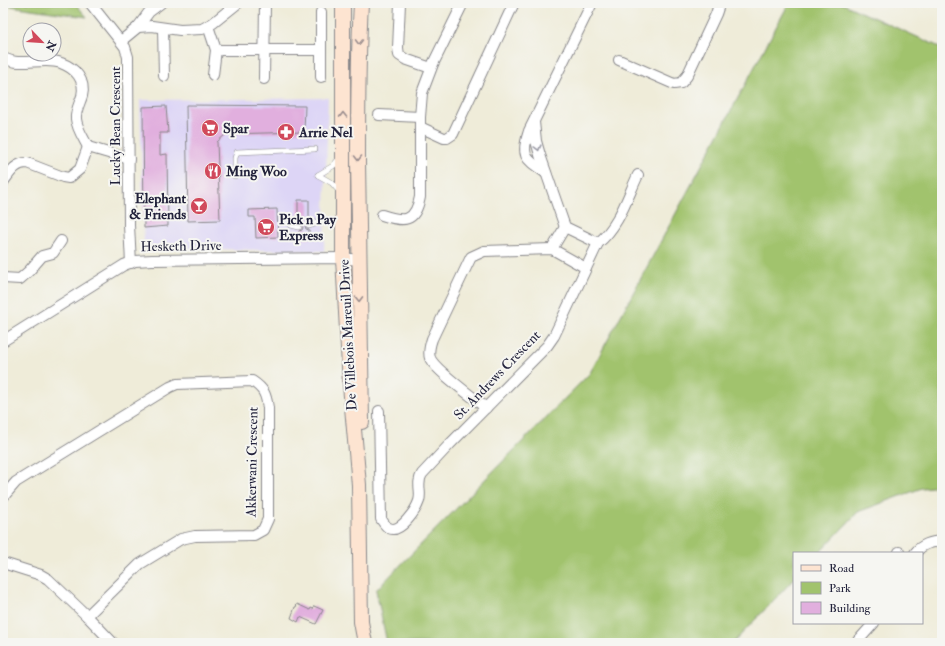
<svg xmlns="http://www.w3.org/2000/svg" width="945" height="646" viewBox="0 0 945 646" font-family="'IM FELL Double Pica',serif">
  <rect width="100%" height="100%" fill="#f6f6f2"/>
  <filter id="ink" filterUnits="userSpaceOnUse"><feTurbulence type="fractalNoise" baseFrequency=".025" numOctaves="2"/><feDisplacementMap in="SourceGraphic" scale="8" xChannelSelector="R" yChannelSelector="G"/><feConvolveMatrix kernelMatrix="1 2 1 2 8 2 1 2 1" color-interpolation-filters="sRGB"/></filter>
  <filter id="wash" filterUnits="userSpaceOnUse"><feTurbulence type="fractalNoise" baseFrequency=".012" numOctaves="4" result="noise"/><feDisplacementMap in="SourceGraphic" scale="16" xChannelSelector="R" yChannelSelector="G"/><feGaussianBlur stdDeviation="0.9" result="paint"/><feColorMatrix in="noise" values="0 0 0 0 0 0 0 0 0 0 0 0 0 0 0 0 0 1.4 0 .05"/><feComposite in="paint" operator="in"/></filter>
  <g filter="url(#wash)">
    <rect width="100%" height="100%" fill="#efecd9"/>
    <polygon fill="#ddd5f6" points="328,98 324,251 144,248 140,100"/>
    <g fill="#a1c36d" stroke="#627254">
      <polygon points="3,3 75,3 87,17 3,5"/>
      <polygon points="789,3 841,3 942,48 942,486 922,488 858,512 819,553 794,553 794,579 733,643 387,643 376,590 590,373"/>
    </g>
    <g id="blocks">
      <g fill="#e1afde">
        <polygon points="186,105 305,106 304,132 226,134 217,142 220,220 188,221"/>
        <polygon points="166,106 168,133 160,133 160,155 167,154 168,226 144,228 143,107"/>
        <polygon points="298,200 309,200 309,222 305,226 306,229 309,230 310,239 299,239 299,231 302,230 303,228 302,224 298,223"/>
        <polygon points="277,209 278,237 256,238 255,217 249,217 249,210"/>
        <polygon points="297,604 310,610 311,608 313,609 314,606 323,610 316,624 300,617 298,622 291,618 295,607 296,607"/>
      </g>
    </g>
  </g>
  <g filter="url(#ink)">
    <use href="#blocks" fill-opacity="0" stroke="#88878a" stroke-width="1"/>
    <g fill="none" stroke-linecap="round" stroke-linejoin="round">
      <defs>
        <g id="lane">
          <polyline points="318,175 333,166 339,159"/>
          <polyline points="318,175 332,183 340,192"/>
          <polyline points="235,176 235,158 237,152 315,149"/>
          <polyline points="291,225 299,227"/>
          <polyline points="309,226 315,224 317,222"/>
        </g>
        <g id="street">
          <polyline points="90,3 125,47 128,57 129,225 131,263"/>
          <polyline points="400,3 398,48 399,55 405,59 431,68"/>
          <polyline points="208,26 216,50 213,75"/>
          <polyline points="138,27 152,26 180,30 202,29 213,23 238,3"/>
          <polyline points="163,28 164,76"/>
          <polyline points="121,41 138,27 149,12 161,3"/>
          <polyline points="216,50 321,50"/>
          <path d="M3,58C8,60 13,62 18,62C30,63 49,58 61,63C75,68 86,80 82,96C80,103 75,111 76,119C77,129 84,139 88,147L129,159"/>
          <polyline points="619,60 674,84 681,83 687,76 716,14 718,8 716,3"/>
          <polyline points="321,77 321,12"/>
          <polyline points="264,79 265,3"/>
          <polyline points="379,115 420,117"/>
          <polyline points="534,122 536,141 540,155 565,227 598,243"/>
          <polyline points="420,127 444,138 447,138 453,134 514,3"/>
          <path d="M546,173C526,159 520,157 529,131L592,3"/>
          <path d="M3,182C10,173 15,163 27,163L63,177L69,178L80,169L88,147"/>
          <path d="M382,215C404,222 415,223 420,197V117L422,93L433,64L463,3"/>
          <polyline points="552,249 565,227"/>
          <polyline points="3,278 20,279 29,271 42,256 53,253 61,241"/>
          <polyline points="3,341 124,265 135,261 152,260 343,258 358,260"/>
          <path d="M486,408C474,398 434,369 430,358C428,352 430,345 432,339L471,257L484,251L552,249L586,268"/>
          <path d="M379,411L381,519C383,522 386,527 389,528C400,534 416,510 419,501C422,492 416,483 422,474L450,444L547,346L554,336L598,243C619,226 627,198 638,175"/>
          <path d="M3,497L16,482L170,387L177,384L252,381C264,389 266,394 268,408V519L263,530L254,535L195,536L181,539L140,564L87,616"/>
          <polyline points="899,552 899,553"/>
          <path d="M915,553C922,544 931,542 942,541"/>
          <polyline points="3,563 41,575 48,579 87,616 113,643"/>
          <polyline points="856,643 874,623"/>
          <polyline points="941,643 942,640"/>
        </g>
        <g id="secondary">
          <polyline points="343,3 343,258 350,385 359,485 361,622 365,643"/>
          <path d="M361,3C358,56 358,108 358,161C359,248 361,335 362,422"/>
        </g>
      </defs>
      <use href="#lane" stroke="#88878a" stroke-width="6"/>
      <use href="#street" stroke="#88878a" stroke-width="12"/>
      <use href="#secondary" stroke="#88878a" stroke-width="16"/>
      <use href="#lane" stroke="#fff" stroke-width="5"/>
      <use href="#street" stroke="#fff" stroke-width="10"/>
      <use href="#secondary" stroke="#fde4d1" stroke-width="14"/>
    </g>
    <defs><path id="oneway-chevron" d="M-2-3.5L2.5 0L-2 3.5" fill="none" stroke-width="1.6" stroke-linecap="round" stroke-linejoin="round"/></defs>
    <g stroke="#9a8d8e">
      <use href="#oneway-chevron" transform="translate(359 42) rotate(91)"/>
      <use href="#oneway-chevron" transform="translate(343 115) rotate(-91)"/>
      <use href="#oneway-chevron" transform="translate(358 158) rotate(90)"/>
      <use href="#oneway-chevron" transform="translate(359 299) rotate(89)"/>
    </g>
    <use stroke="#9c9ca7" href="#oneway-chevron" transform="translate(538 148) rotate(75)"/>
  </g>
  <defs>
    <symbol id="supermarket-disc" viewBox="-11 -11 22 22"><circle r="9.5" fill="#d1495b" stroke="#f6f6f2"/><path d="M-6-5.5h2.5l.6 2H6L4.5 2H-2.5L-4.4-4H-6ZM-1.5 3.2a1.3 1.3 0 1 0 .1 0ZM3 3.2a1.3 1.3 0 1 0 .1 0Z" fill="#fff"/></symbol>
    <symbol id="pharmacy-disc" viewBox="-11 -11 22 22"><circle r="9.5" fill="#d1495b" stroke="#f6f6f2"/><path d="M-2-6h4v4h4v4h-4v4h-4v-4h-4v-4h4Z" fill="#fff"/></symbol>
    <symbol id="restaurant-disc" viewBox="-11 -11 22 22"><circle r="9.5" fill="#d1495b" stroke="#f6f6f2"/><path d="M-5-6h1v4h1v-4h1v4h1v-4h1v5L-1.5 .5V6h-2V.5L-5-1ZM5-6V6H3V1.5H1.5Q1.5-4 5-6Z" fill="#fff"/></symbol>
    <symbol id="bar-disc" viewBox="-11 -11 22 22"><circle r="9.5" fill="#d1495b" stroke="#f6f6f2"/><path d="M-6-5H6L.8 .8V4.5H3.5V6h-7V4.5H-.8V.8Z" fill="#fff"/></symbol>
  </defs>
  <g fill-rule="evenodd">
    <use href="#supermarket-disc" x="200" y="118" width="20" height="20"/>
    <use href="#pharmacy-disc" x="276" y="122" width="20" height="20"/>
    <use href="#restaurant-disc" x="203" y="161" width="20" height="20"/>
    <use href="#bar-disc" x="189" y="196" width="20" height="20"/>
    <use href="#supermarket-disc" x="256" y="217" width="20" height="20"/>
  </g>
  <g text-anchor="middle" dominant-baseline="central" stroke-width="4" stroke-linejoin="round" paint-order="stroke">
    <g font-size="14" fill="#22223b" stroke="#f6f6f2">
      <text transform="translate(115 126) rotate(-90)">Lucky Bean Crescent</text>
      <text transform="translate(181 246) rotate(-1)">Hesketh Drive</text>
      <text transform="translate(348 335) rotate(-93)">De Villebois Mareuil Drive</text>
      <text transform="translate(497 375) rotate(-46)">St. Andrews Crescent</text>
      <text transform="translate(252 462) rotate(-89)">Akkerwani Crescent</text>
    </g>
    <g font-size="14" font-weight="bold" fill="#22223b" stroke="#f6f6f2" text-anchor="start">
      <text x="223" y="128">Spar</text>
      <text x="299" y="132">Arrie Nel</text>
      <text x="226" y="171">Ming Woo</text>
      <text x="186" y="198" text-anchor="end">Elephant<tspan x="186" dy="16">&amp; Friends</tspan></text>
      <text x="279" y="219">Pick n Pay<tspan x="279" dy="16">Express</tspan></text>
    </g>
  </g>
  <rect width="945" height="646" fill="none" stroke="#f6f6f2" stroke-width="16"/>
  <rect x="793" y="552" width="130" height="72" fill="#f6f6f2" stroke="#a1a1a9"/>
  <rect x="801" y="565" width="20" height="6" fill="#fde4d1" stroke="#a1a1a9"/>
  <text x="829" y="572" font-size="12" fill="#22223b">Road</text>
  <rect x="801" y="582" width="20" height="12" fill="#a1c36d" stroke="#a1a1a9"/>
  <text x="829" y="592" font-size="12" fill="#22223b">Park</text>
  <rect x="801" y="602" width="20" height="12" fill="#e1afde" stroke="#a1a1a9"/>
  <text x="829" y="612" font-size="12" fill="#22223b">Building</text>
  <g transform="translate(42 42) rotate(115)"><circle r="19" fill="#f6f6f2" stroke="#a1a1a9"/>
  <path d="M0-3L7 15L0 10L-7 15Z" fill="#d1495b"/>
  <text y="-6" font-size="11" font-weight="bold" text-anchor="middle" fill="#22223b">N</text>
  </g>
</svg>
